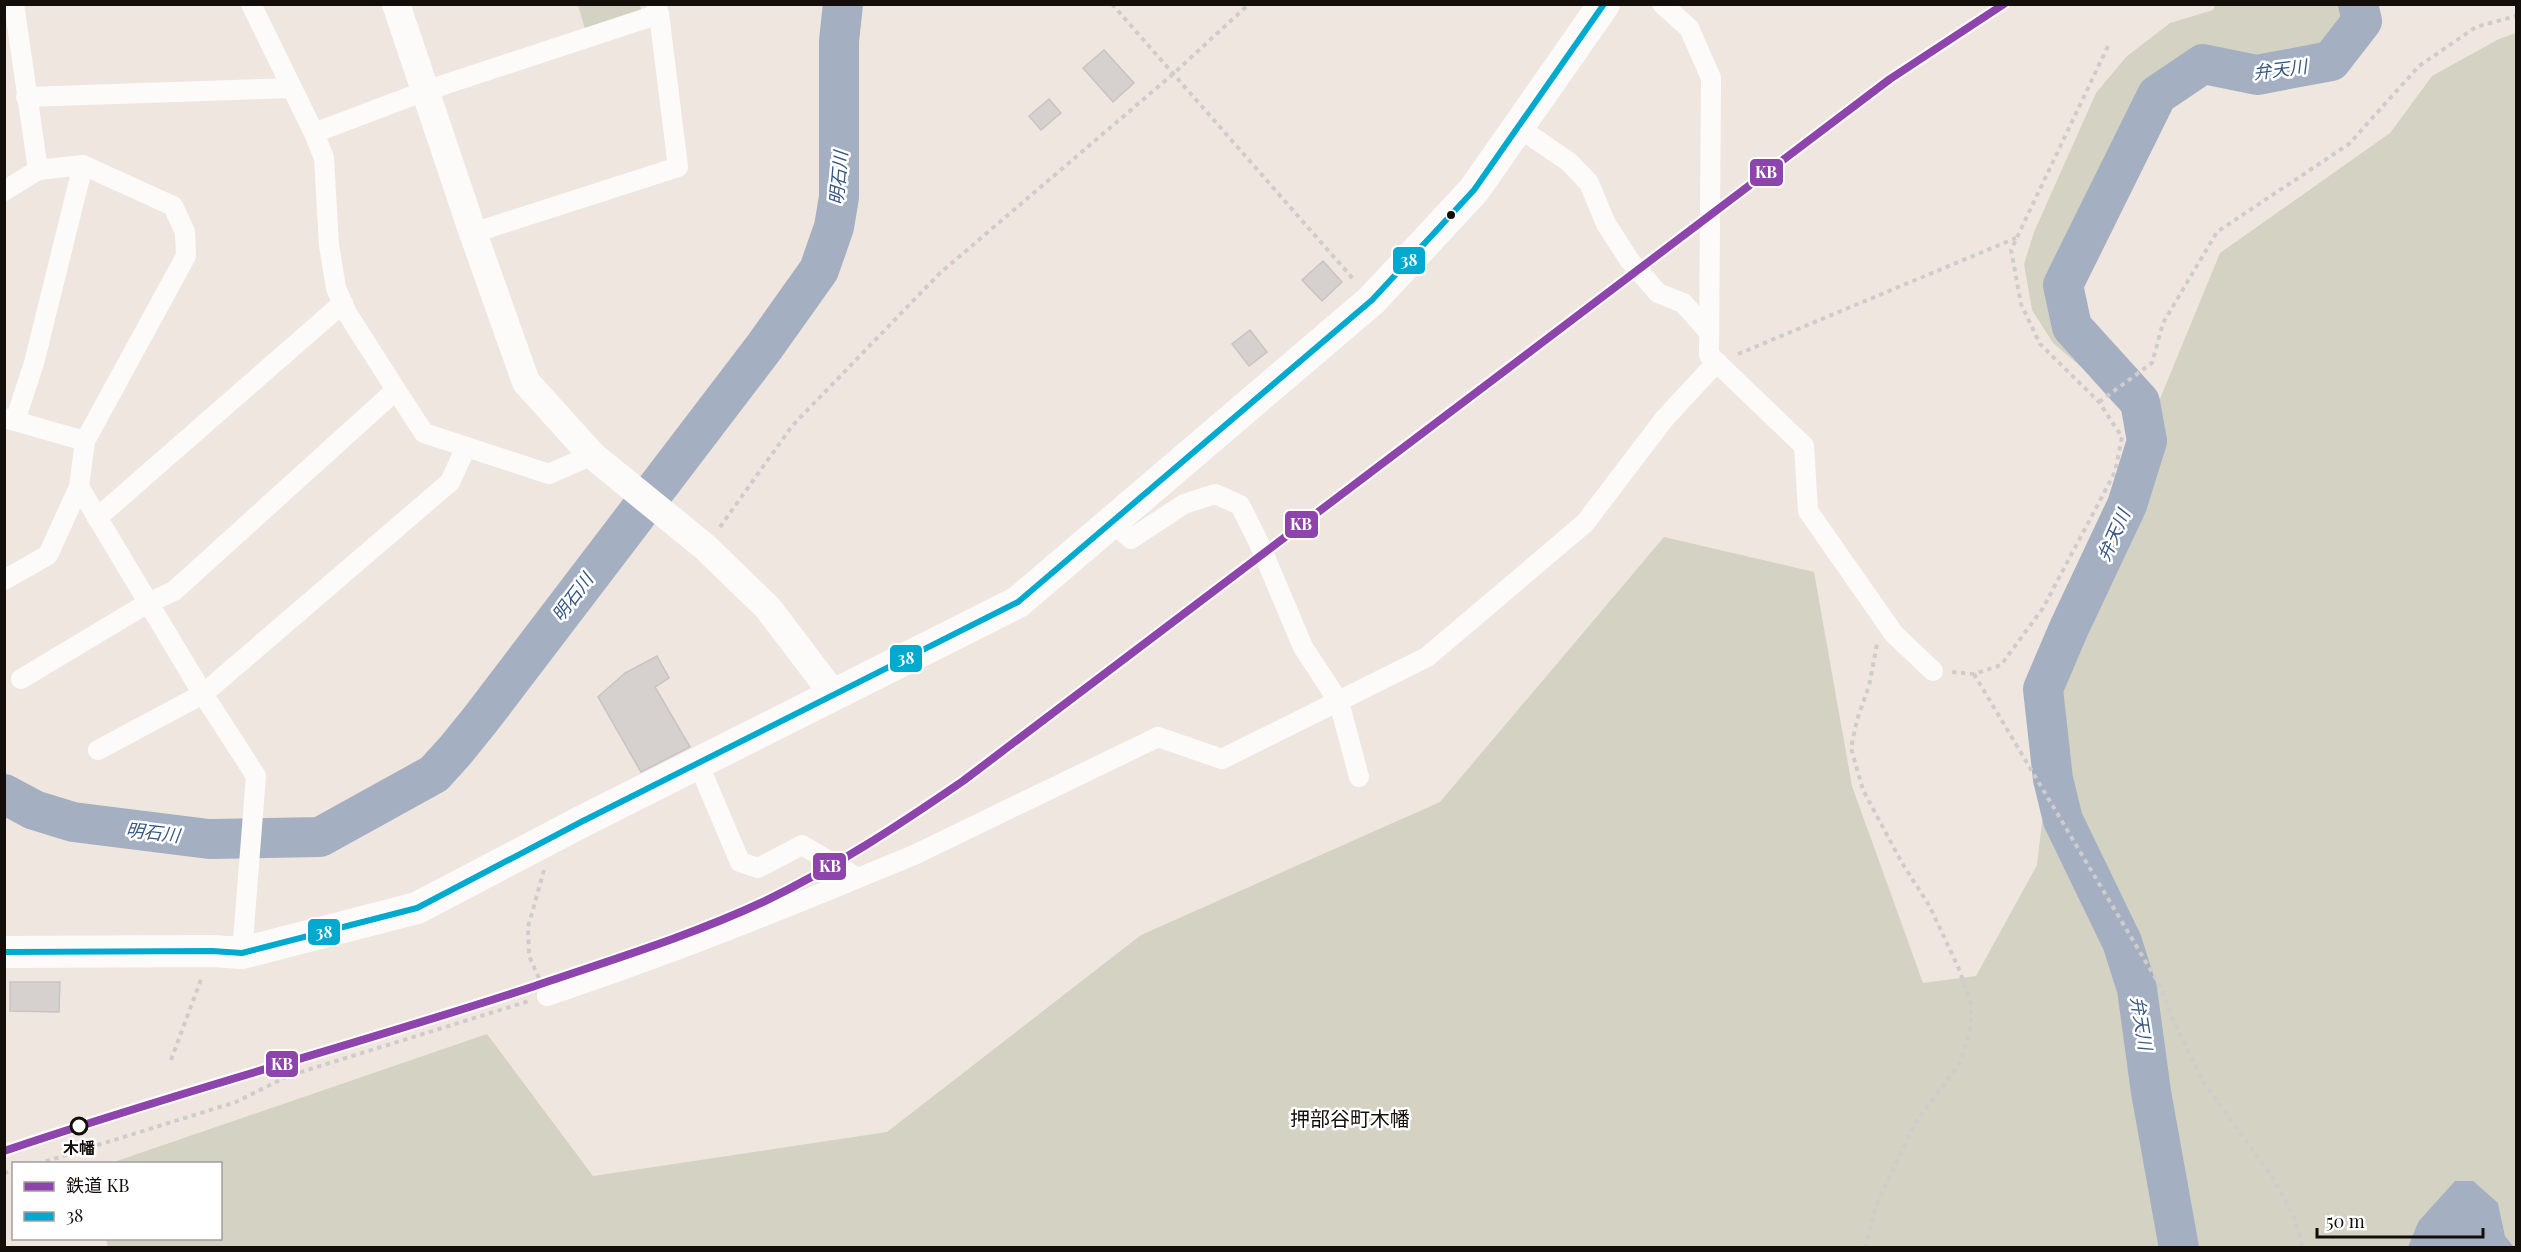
<svg xmlns="http://www.w3.org/2000/svg" width="2521" height="1252" viewBox="0 0 2521 1252" font-family="'Playfair Display','Noto Sans JP',serif">
  <rect width="100%" height="100%" fill="#f0e6e0"/>
  <g fill="#d4d2c3">
    <polygon points="578,5 640,5 642,12 585,29"/>
    <polygon points="2215,5 2349,4 2350,8 2329,49 2266,66 2221,56 2188,58 2134,107 2067,243 2056,299 2066,332 2113,380 2107,389 2053,343 2032,310 2024,264 2034,232 2096,93 2126,57 2170,23 2213,10"/>
    <polygon points="2516,33 2516,1247 2514,1247 2505,1236 2498,1203 2418,1221 2408,1248 108,1248 106,1239 220,1238 220,1164 111,1163 487,1034 593,1176 887,1132 1141,935 1440,802 1664,537 1814,572 1852,786 1923,983 1976,976 2037,865 2064,632 2220,253 2390,133 2432,76 2499,39"/>
  </g>
  <polygon fill="#a4b0c1" points="2455,1181 2473,1181 2498,1203 2505,1236 2514,1247 2408,1247 2418,1222"/>
  <g fill="none" stroke-linecap="round" stroke-linejoin="round">
    <g stroke="#a4b0c1" stroke-width="40">
      <polyline points="4,794 34,810 73,822 209,839 320,837 434,774 454,752 480,720 765,346 819,270 834,227 839,197 839,41 843,4"/>
      <polyline points="2179,1248 2151,1092 2137,989 2122,942 2063,820 2053,779 2043,689 2069,628 2127,505 2147,441 2140,402 2072,327 2063,285 2157,95 2203,64 2257,75 2331,61 2362,21 2358,4"/>
    </g>
  </g>
  <g fill="#d6d0cf" stroke="#cac3c3" stroke-width="1.5">
    <polygon points="1104,50 1134,83 1113,102 1083,68"/>
    <polygon points="1049,99 1061,113 1041,130 1029,116"/>
    <polygon points="1323,261 1342,282 1322,301 1302,280"/>
    <polygon points="1250,330 1267,352 1249,366 1232,344"/>
    <polygon points="657,656 669,678 655,687 690,747 641,772 598,697 625,673"/>
    <polygon points="10,982 60,982 59,1012 10,1011"/>
  </g>
  <g fill="none" stroke-linecap="round" stroke-linejoin="round">
    <g stroke="#cfcccb" stroke-width="4" stroke-dasharray="4.5 4.5" stroke-linecap="butt">
      <polyline points="1112,4 1355,281"/>
      <polyline points="1738,354 2016,238"/>
      <polyline points="2099,402 2152,363 2163,323 2217,232 2349,144 2419,66 2476,27 2516,16"/>
      <polyline points="720,527 792,426 940,273 1173,74 1249,4"/>
      <polyline points="1952,672 1974,674 2001,665 2043,608 2115,472 2122,437 2099,402 2040,344 2021,304 2011,250 2108,46"/>
      <polyline points="1974,674 2159,984 2175,1024 2204,1083 2273,1178 2293,1215 2303,1248"/>
      <polyline points="539,978 529,956 528,927 544,870"/>
      <polyline points="171,1060 202,977"/>
      <polyline points="37,1164 236,1102 288,1076 529,1001"/>
      <polyline points="4,1173 14,1171"/>
      <polyline points="1865,1248 1876,1206 1915,1123 1960,1063 1971,1026 1971,1004 1959,969 1929,905 1902,863 1863,790 1851,748 1857,720 1869,686 1877,644"/>
    </g>
    <g stroke="#fdfbfa" stroke-width="20">
      <polyline points="14,4 38,170"/>
      <polyline points="251,4 314,133 324,158 329,245 336,288 347,313 396,390 424,433 549,474 592,455"/>
      <polyline points="1662,4 1689,28 1711,78 1709,355 1804,446 1808,511 1894,634 1933,671"/>
      <polyline points="26,97 292,88"/>
      <polyline points="1518,127 1569,162 1589,183 1606,224 1630,261 1658,293 1683,303 1709,332"/>
      <polyline points="314,133 425,91 659,14 656,4"/>
      <polyline points="4,191 38,170 83,165 173,206 185,232 186,256 85,441 79,487 203,694 256,776 242,953"/>
      <polyline points="473,233 678,167 659,14"/>
      <polyline points="4,418 85,441"/>
      <polyline points="15,421 34,363 83,165"/>
      <polyline points="97,518 343,303"/>
      <polyline points="1112,522 1131,539 1184,504 1215,494 1240,505 1259,543 1303,647 1339,702 1359,777"/>
      <polyline points="4,580 48,555 79,487"/>
      <polyline points="21,679 148,603 174,591 396,390"/>
      <polyline points="98,750 203,694 450,482 466,447"/>
      <polyline points="698,763 740,862 758,868 802,845 858,878 914,855 1158,737 1222,759 1427,657 1585,523 1665,418 1717,362"/>
      <path d="M547,996C652,961 755,921 858,878"/>
    </g>
    <polyline stroke="#fdfbfa" stroke-width="28" points="396,4 473,233 526,382 592,455 705,547 768,608 834,695"/>
    <polyline stroke="#fdfbfa" stroke-width="32" points="4,952 212,951 242,953 417,908 581,822 1018,602 1372,300 1474,190 1604,4"/>
    <defs>
      <polyline id="bus-1" points="4,952 212,951 242,953 417,908 581,822 1018,602 1372,300 1474,190 1604,4"/>
    </defs>
    <use href="#bus-1" stroke="#fff" stroke-width="10"/>
    <use href="#bus-1" stroke="#00a9ce" stroke-width="6"/>
    <defs>
      <path id="rail-1" d="M4,1151C180,1091 359,1044 535,986C611,960 690,936 763,902C834,868 899,825 963,781L1890,79L2004,4"/>
    </defs>
    <use href="#rail-1" stroke="#fff" stroke-width="12"/>
    <use href="#rail-1" stroke="#8e44ad" stroke-width="8"/>
  </g>
  <circle fill="#140e0a" stroke="#fff" stroke-width="2" cx="1451" cy="215" r="5"/>
  <circle fill="#fff" stroke="#140e0a" stroke-width="3" cx="79" cy="1126" r="8"/>
  <g text-anchor="middle" dominant-baseline="central" stroke-width="5" stroke-linejoin="round" paint-order="stroke">
    <g font-size="16" font-weight="bold" fill="#140e0a" stroke="#fff">
      <text x="79" y="1147">木幡</text>
    </g>
    <g font-size="18" font-style="italic" fill="#385881" stroke="#fff">
      <text transform="translate(2280 69) rotate(-7)">弁天川</text>
      <text transform="translate(838 178) rotate(-85)">明石川</text>
      <text transform="translate(2113 535) rotate(-66)">弁天川</text>
      <text transform="translate(572 597) rotate(-53)">明石川</text>
      <text transform="translate(153 832) rotate(7)">明石川</text>
      <text transform="translate(2142 1023) rotate(81)">弁天川</text>
    </g>
    <g font-size="20" fill="#140e0a" stroke="#fff">
      <text x="1350" y="1117">押部谷町木幡</text>
    </g>
  </g>
  <g stroke="#fff" stroke-width="2">
    <rect x="1749" y="158" width="35" height="29" rx="6" fill="#8e44ad"/>
    <rect x="1392" y="246" width="34" height="29" rx="6" fill="#00a9ce"/>
    <rect x="1284" y="510" width="35" height="29" rx="6" fill="#8e44ad"/>
    <rect x="889" y="644" width="34" height="29" rx="6" fill="#00a9ce"/>
    <rect x="812" y="852" width="35" height="29" rx="6" fill="#8e44ad"/>
    <rect x="307" y="918" width="34" height="28" rx="6" fill="#00a9ce"/>
    <rect x="265" y="1050" width="34" height="28" rx="6" fill="#8e44ad"/>
  </g>
  <g font-size="16" text-anchor="middle" font-weight="bold" fill="#fff">
    <text x="1766" y="178">KB</text>
    <text x="1409" y="266">38</text>
    <text x="1301" y="530">KB</text>
    <text x="906" y="664">38</text>
    <text x="830" y="872">KB</text>
    <text x="324" y="938">38</text>
    <text x="282" y="1070">KB</text>
  </g>
  <rect width="2521" height="1252" fill="none" stroke="#140e0a" stroke-width="12"/>
  <rect x="12" y="1162" width="210" height="78" fill="#ffffff" stroke="#a19f9d" stroke-width="1.5"/>
  <rect x="24" y="1182" width="30" height="9" fill="#8e44ad" stroke="#a19f9d" stroke-width="1.5"/>
  <text x="66" y="1192" font-size="18" fill="#140e0a">鉄道 KB</text>
  <rect x="24" y="1212" width="30" height="9" fill="#00a9ce" stroke="#a19f9d" stroke-width="1.5"/>
  <text x="66" y="1222" font-size="18" fill="#140e0a">38</text>
  <path d="M2317 1228v9h166v-9" fill="none" stroke="#140e0a" stroke-width="3"/>
  <text x="2326" y="1228" font-size="18" fill="#140e0a" stroke="#ffffff" stroke-width="4.5" paint-order="stroke">50 m</text>
</svg>
